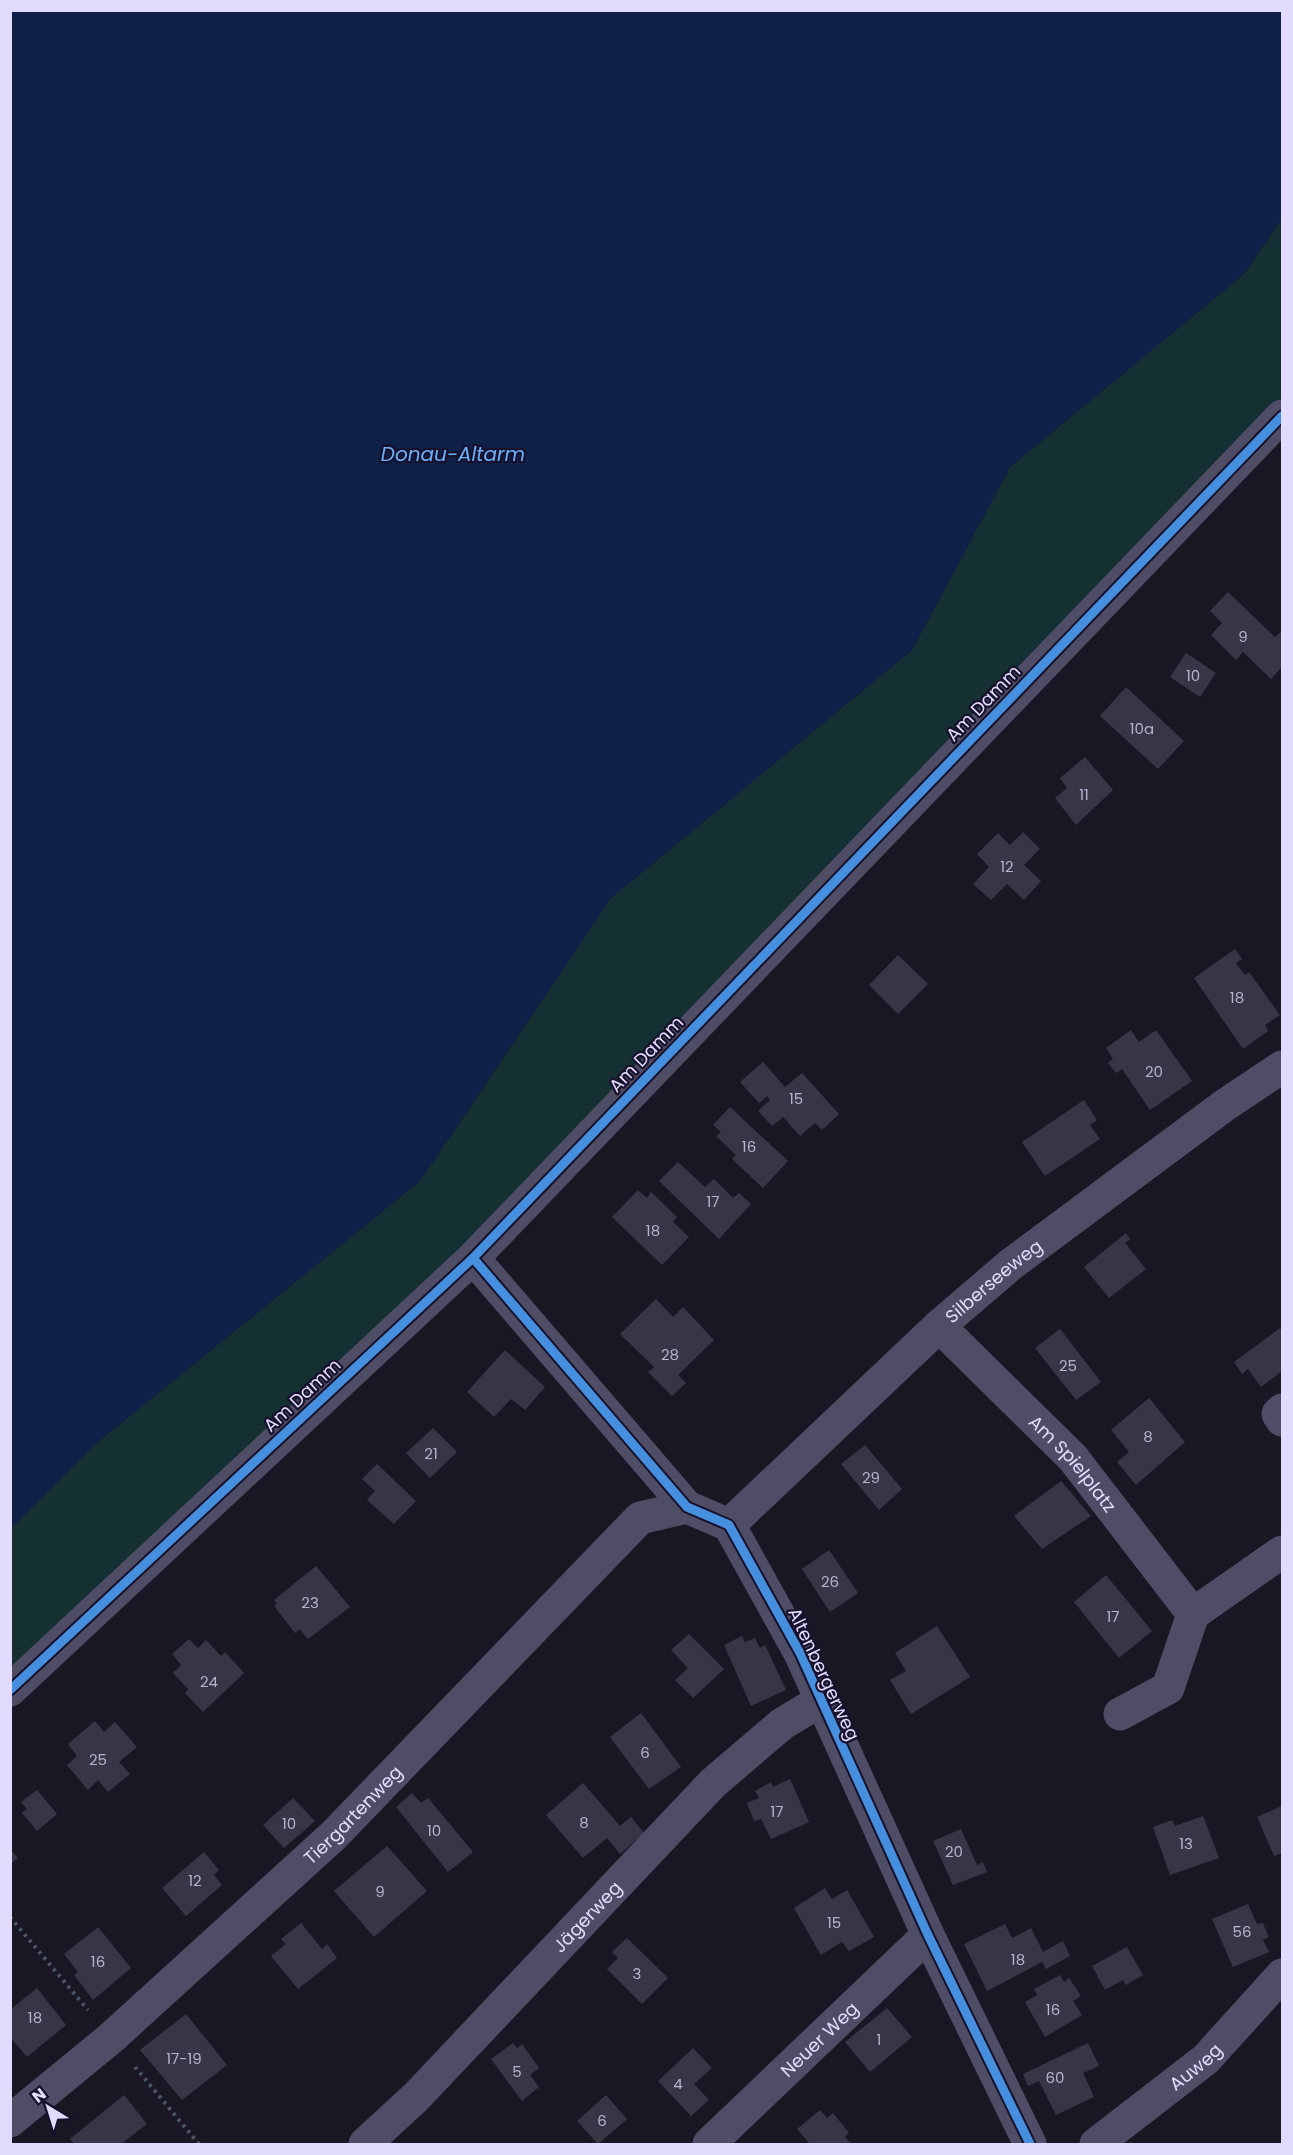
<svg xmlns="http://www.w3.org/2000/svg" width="1293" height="2155" viewBox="0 0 1293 2155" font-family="Poppins,sans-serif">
  <rect width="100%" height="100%" fill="#1a1725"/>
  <polygon fill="#153032" points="1282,218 1282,398 1094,604 465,1244 11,1675 11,1528 94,1445 420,1181 611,898 912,650 1010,467 1244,274"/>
  <polygon fill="#0f2049" points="11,10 1282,11 1282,218 1244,274 1010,467 912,650 611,898 420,1181 94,1445 11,1528"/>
  <g fill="#3a3546">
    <polygon points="1228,592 1275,637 1281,632 1282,634 1282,667 1271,679 1243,652 1236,660 1211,635 1222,623 1210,611"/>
    <polygon points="1186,653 1216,673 1200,697 1170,677"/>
    <polygon points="1126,687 1184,741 1158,769 1100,716"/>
    <polygon points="1085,757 1113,790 1076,825 1055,798 1067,788 1060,778"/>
    <polygon points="1023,832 1040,849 1024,865 1041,881 1024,900 1007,884 991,900 973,884 989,867 977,854 998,833 1010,845"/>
    <polygon points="1235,949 1242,959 1236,963 1245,975 1249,972 1280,1015 1265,1025 1268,1031 1243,1049 1194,978"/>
    <polygon points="898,955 928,984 898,1014 869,985"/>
    <polygon points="1131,1030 1139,1042 1156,1030 1192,1081 1150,1110 1122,1069 1116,1073 1108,1063 1113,1059 1106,1048"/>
    <polygon points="763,1062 785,1087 802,1073 839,1114 822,1130 815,1123 800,1136 783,1117 772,1126 758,1111 770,1100 767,1096 759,1103 740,1082"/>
    <polygon points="1084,1100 1097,1120 1090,1125 1100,1139 1045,1176 1022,1142"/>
    <polygon points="730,1107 788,1161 763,1188 732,1159 736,1155 716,1136 721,1132 713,1125"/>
    <polygon points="678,1162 705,1187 714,1179 733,1198 739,1193 751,1204 719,1239 659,1181"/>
    <polygon points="638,1190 647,1198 651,1192 677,1217 673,1222 689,1237 662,1265 612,1217"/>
    <polygon points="1126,1233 1130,1239 1125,1243 1146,1269 1109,1298 1084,1267"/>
    <polygon points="656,1299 673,1317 683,1307 714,1340 678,1375 686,1383 672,1396 648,1372 654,1367 620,1334"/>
    <polygon points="1280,1328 1282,1332 1282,1371 1261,1387 1248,1369 1242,1374 1234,1362"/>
    <polygon points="1060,1329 1101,1382 1076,1400 1035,1348"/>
    <polygon points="505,1350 545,1387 525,1410 511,1399 494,1417 467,1392"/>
    <polygon points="1149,1398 1185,1442 1136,1485 1117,1462 1129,1452 1111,1430"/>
    <polygon points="433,1428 457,1452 430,1478 406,1453"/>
    <polygon points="865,1445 902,1489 879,1510 841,1464"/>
    <polygon points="377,1464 416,1501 394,1524 367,1500 375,1491 362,1479"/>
    <polygon points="1061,1481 1091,1516 1042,1549 1014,1516"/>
    <polygon points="829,1550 858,1593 830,1612 802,1569"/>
    <polygon points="316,1566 350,1607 308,1639 300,1629 295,1633 274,1606 277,1604 274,1600"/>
    <polygon points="1106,1575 1152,1631 1119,1658 1074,1602"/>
    <polygon points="937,1626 970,1677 911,1714 890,1680 906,1671 895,1653"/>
    <polygon points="689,1634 724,1669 693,1698 675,1680 688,1668 671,1650"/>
    <polygon points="742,1636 745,1642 755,1638 760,1648 765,1645 786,1690 751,1706 724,1645"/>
    <polygon points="189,1639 198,1648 206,1640 221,1656 225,1652 244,1673 203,1712 185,1693 188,1689 173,1673 181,1665 172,1654"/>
    <polygon points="641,1713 681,1767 649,1789 610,1737"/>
    <polygon points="95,1721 104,1732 115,1722 137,1747 119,1762 130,1774 108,1792 98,1780 88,1790 67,1765 77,1756 68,1744"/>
    <polygon points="790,1779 809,1822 771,1839 761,1819 754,1821 747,1803 759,1798 755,1791 771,1782 773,1787"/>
    <polygon points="583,1783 620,1826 631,1817 644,1833 620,1854 607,1838 583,1858 546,1815"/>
    <polygon points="37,1790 57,1814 37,1831 22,1813 27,1809 21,1802"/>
    <polygon points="412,1793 421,1803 428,1798 473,1852 448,1872 396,1807"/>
    <polygon points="293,1798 315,1821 284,1848 263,1825"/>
    <polygon points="1282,1806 1282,1853 1274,1856 1257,1817"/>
    <polygon points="1203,1816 1219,1858 1170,1875 1153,1827 1172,1820 1175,1826"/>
    <polygon points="961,1829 977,1865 983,1862 987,1872 953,1885 933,1841"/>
    <polygon points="387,1846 427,1891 374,1937 334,1891"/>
    <polygon points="10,1849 18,1858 10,1864"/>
    <polygon points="204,1852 219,1870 214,1875 222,1885 186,1916 162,1888"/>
    <polygon points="825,1888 832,1899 847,1890 874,1937 849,1951 842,1942 821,1955 794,1908"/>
    <polygon points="1248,1904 1257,1924 1263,1923 1269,1937 1263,1940 1269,1952 1233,1967 1212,1919"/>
    <polygon points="301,1923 322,1949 327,1944 337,1958 298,1989 271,1956 286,1944 281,1939"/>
    <polygon points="1005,1924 1012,1938 1031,1928 1043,1952 1063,1941 1070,1956 1046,1969 1042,1962 987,1991 964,1944"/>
    <polygon points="98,1927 131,1968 93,2000 74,1975 78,1972 64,1954"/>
    <polygon points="627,1938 668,1978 642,2004 607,1969 618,1958 612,1952"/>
    <polygon points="1127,1947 1143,1975 1126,1985 1123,1980 1105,1990 1092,1966"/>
    <polygon points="1060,1975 1064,1982 1069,1978 1081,1996 1073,2001 1082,2015 1045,2037 1025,2002 1037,1995 1034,1989"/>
    <polygon points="37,1988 66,2025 27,2057 10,2037 10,2010"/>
    <polygon points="887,2008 912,2037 870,2072 845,2042"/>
    <polygon points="186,2014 227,2065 182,2100 140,2050"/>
    <polygon points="513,2043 517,2048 522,2044 539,2068 530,2075 539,2087 522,2101 491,2059"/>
    <polygon points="1088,2043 1099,2066 1083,2073 1094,2097 1056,2115 1039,2081 1028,2086 1023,2074"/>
    <polygon points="693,2048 712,2068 694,2084 709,2100 691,2116 658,2081"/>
    <polygon points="124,2095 147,2124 121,2144 74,2144 70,2139"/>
    <polygon points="606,2095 627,2119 598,2144 577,2121"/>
    <polygon points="820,2110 827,2118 833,2113 849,2133 845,2137 851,2144 810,2144 797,2129"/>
  </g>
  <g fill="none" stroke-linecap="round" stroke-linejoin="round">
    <g stroke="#4a5666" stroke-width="4" stroke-dasharray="3 4.5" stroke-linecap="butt">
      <polyline points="10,1917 88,2010"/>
      <polyline points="135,2067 199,2144"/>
    </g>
    <g stroke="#4f4d65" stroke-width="33">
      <polyline points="473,1258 687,1507 729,1525 800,1653 928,1935 1030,2144"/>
      <path id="s1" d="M939,1326L1073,1458L1193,1614L1282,1552"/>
      <polyline points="1282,1410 1278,1414 1282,1420"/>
      <path id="s2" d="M729,1525L939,1326L1010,1265L1225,1105L1282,1067"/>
      <polyline points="10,1690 473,1258 1282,416"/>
      <polyline points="1120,1714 1168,1688 1193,1614"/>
      <path id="s3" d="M10,2121L111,2038L333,1836L640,1518L687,1507"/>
      <path id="s4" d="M365,2144L416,2097L713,1783L782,1724L820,1701"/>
      <path id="s5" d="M709,2144L928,1935"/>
      <path id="s6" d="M1096,2144L1206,2059L1282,1975"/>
    </g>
    <defs>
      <g id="cycleway">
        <polyline points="473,1258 687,1507 729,1525 800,1653 928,1935 1030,2144"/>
        <polyline points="10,1690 473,1258 1282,416"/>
      </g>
    </defs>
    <use href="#cycleway" stroke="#17112b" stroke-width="13"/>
    <use href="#cycleway" stroke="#468fdf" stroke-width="9"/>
  </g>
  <g text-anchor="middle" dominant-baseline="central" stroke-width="4.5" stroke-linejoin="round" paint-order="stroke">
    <g font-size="15" fill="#b8b2d0">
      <text x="1243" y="636">9</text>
      <text x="1193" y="675">10</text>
      <text x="1142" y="728">10a</text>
      <text x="1084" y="794">11</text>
      <text x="1007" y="866">12</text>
      <text x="1237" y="997">18</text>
      <text x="1154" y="1071">20</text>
      <text x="796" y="1098">15</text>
      <text x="749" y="1146">16</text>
      <text x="713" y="1201">17</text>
      <text x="653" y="1230">18</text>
      <text x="670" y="1354">28</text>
      <text x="1068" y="1365">25</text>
      <text x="1148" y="1436">8</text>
      <text x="431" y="1453">21</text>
      <text x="871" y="1477">29</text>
      <text x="830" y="1581">26</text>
      <text x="310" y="1602">23</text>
      <text x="1113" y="1616">17</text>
      <text x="209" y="1681">24</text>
      <text x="645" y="1752">6</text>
      <text x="98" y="1759">25</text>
      <text x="777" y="1811">17</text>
      <text x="584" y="1822">8</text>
      <text x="289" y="1823">10</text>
      <text x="434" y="1830">10</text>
      <text x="1186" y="1843">13</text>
      <text x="954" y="1851">20</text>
      <text x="195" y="1880">12</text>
      <text x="380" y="1891">9</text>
      <text x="834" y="1922">15</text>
      <text x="1242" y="1931">56</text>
      <text x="1018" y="1959">18</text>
      <text x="98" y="1961">16</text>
      <text x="637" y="1973">3</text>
      <text x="1053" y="2009">16</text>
      <text x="35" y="2017">18</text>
      <text x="879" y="2039">1</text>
      <text x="184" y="2058">17-19</text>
      <text x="517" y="2071">5</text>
      <text x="1055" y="2077">60</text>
      <text x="678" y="2083">4</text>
      <text x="602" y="2120">6</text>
    </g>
    <g font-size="18" fill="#e2dbfe" stroke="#17112b">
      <text transform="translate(983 703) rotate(-46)">Am Damm</text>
      <text transform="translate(646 1054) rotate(-46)">Am Damm</text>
      <text stroke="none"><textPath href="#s2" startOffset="360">Silberseeweg</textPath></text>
      <text transform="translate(302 1395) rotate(-43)">Am Damm</text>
      <text stroke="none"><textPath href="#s1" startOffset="192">Am Spielplatz</textPath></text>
      <text transform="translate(824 1674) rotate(65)">Altenbergerweg</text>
      <text stroke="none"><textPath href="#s3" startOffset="460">Tiergartenweg</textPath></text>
      <text stroke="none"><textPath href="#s4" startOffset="318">Jägerweg</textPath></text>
      <text stroke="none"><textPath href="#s5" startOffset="152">Neuer Weg</textPath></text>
      <text stroke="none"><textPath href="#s6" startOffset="126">Auweg</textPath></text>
    </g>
    <g font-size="20" font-style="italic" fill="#6bb0fd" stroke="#17112b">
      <text x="453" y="454">Donau-Altarm</text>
    </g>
  </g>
  <rect width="1293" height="2155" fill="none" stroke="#e2dbfe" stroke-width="24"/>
  <g transform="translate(48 2107) rotate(322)" stroke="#17112b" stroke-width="4.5" paint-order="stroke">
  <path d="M0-4.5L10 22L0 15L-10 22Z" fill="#e2dbfe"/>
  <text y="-9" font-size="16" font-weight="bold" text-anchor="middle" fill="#e2dbfe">N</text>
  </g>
</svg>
